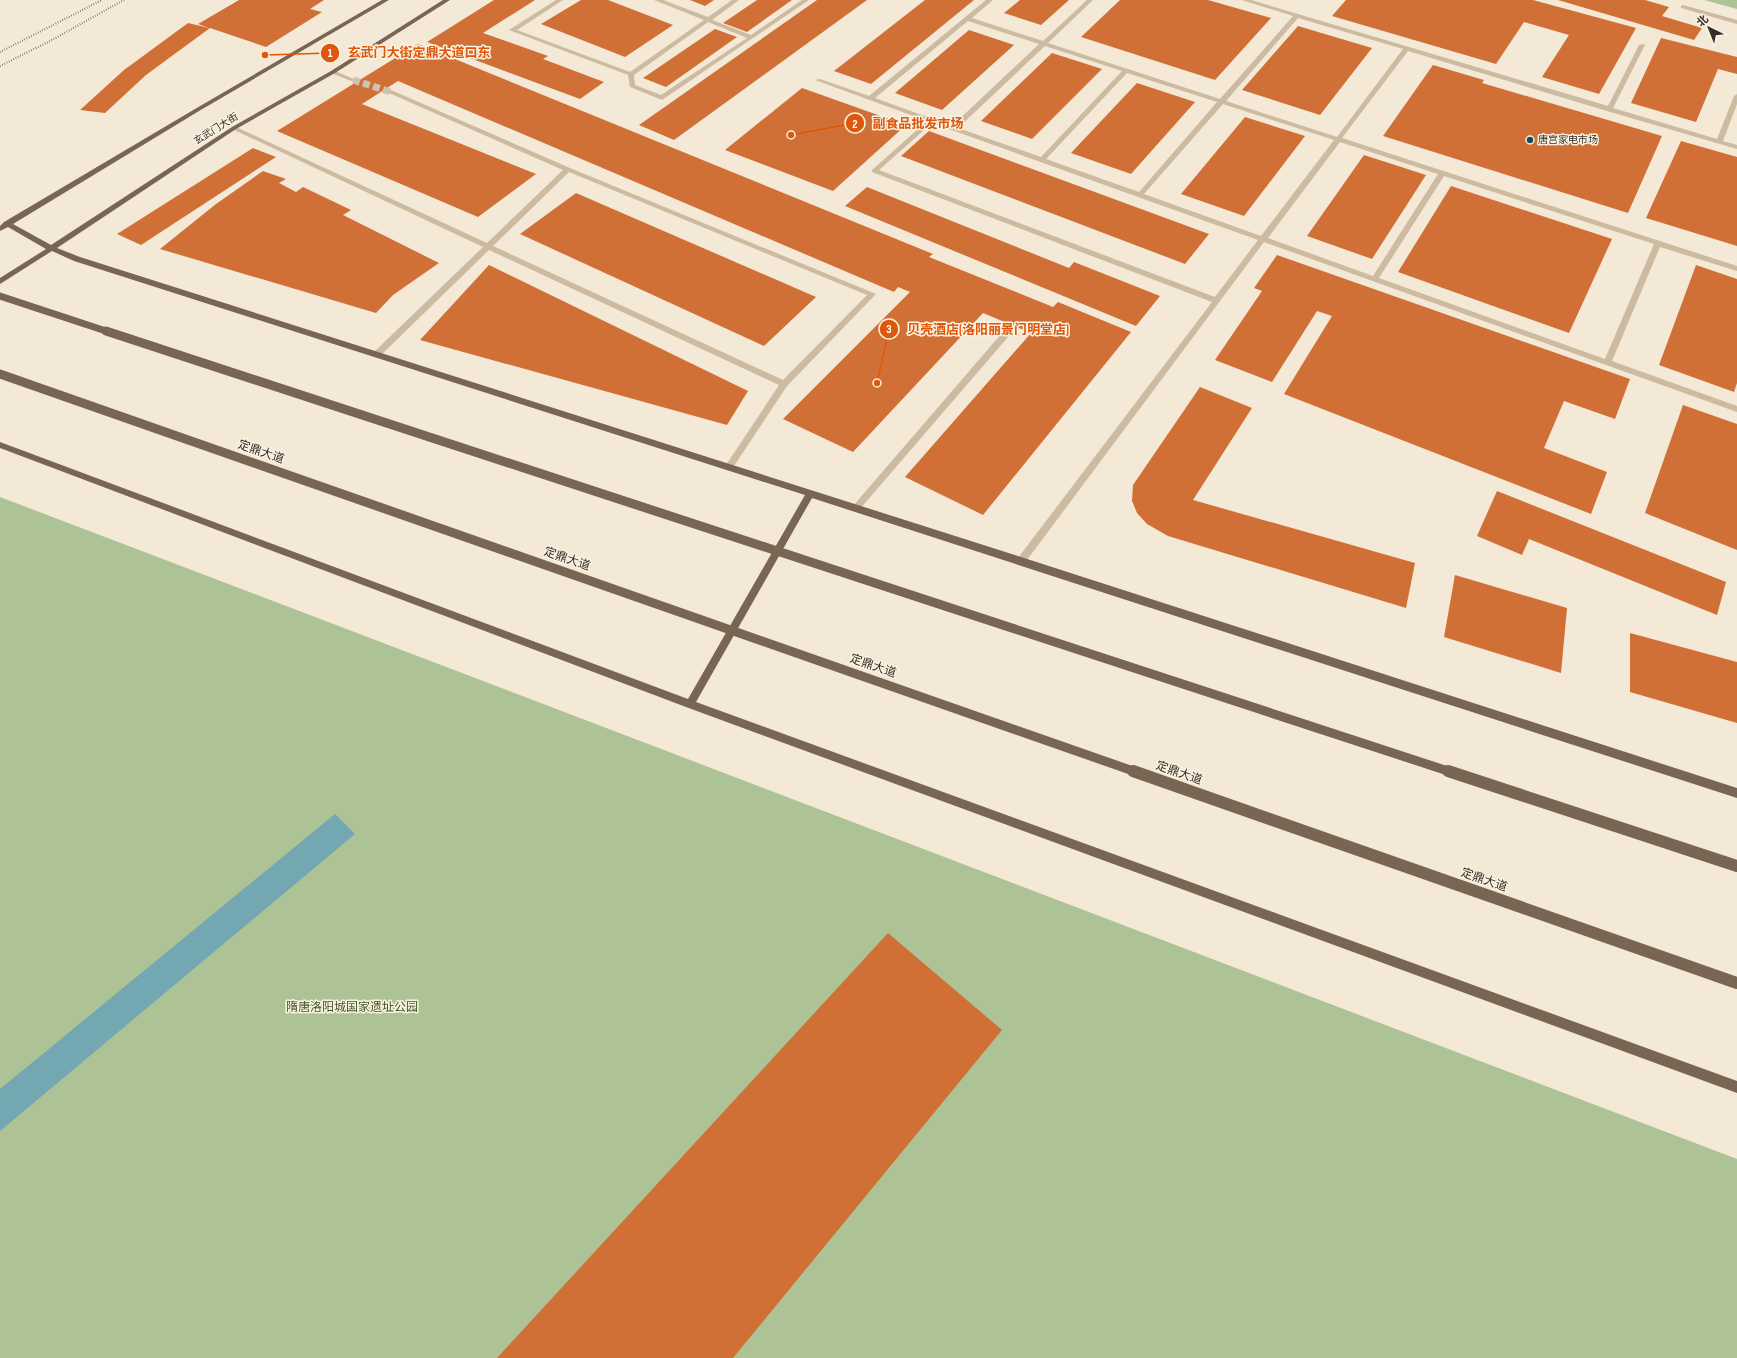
<svg xmlns="http://www.w3.org/2000/svg" width="1737" height="1358" viewBox="0 0 1737 1358" font-family="'Sofia Sans Condensed','Noto Sans SC',sans-serif">
  <rect width="100%" height="100%" fill="#f3e9d6"/>
  <g fill="#adc395">
    <polygon points="1704,0 1737,0 1737,9"/>
    <polygon points="0,497 1737,1159 1737,1358 0,1358"/>
  </g>
  <polygon fill="#73a7b2" points="335,814 355,834 0,1131 0,1089"/>
  <g fill="#d17036">
    <polygon points="239,0 324,0 310,9 322,12 266,47 210,28 146,75 105,113 80,110 124,70 188,23 209,28 198,24"/>
    <polygon points="494,0 535,0 483,33 548,56 543,59 604,82 580,99 427,42"/>
    <polygon points="581,0 608,0 673,25 625,57 541,24"/>
    <polygon points="690,0 714,0 705,6"/>
    <polygon points="757,0 792,0 747,32 723,23"/>
    <polygon points="817,0 867,0 674,140 639,125"/>
    <polygon points="925,0 974,0 871,84 834,71"/>
    <polygon points="1020,0 1069,0 1041,25 1004,13"/>
    <polygon points="1120,0 1208,0 1271,18 1215,80 1081,37"/>
    <polygon points="1346,0 1533,0 1636,28 1599,94 1542,77 1569,35 1524,22 1496,64 1332,16"/>
    <polygon points="1558,0 1645,0 1669,7 1662,16 1702,28 1694,40"/>
    <polygon points="1298,26 1372,48 1320,115 1242,90"/>
    <polygon points="715,29 737,37 666,87 643,78"/>
    <polygon points="969,30 1014,45 942,110 895,93"/>
    <polygon points="1661,38 1737,57 1737,74 1718,69 1696,122 1631,103"/>
    <polygon points="418,44 933,254 929,257 1006,288 1053,307 1058,302 1131,332 983,515 905,477 1031,333 983,313 853,452 783,419 910,292 898,287 894,292 398,81 362,104 536,174 478,217 277,131"/>
    <polygon points="1052,53 1102,69 1032,139 981,121"/>
    <polygon points="1433,65 1484,80 1482,83 1662,136 1628,213 1383,136"/>
    <polygon points="1137,83 1195,102 1131,174 1071,153"/>
    <polygon points="802,88 906,125 833,191 725,150"/>
    <polygon points="1245,117 1305,136 1244,216 1181,194"/>
    <polygon points="929,131 1209,234 1185,264 901,156"/>
    <polygon points="1681,141 1737,157 1737,246 1646,218"/>
    <polygon points="253,148 276,157 141,245 117,234"/>
    <polygon points="1364,155 1426,175 1372,259 1307,236"/>
    <polygon points="263,171 286,179 279,183 296,192 303,187 351,210 343,215 439,263 393,295 376,313 160,249 216,204"/>
    <polygon points="1451,186 1612,239 1569,333 1398,272"/>
    <polygon points="867,187 1069,268 1074,262 1160,296 1136,326 845,206"/>
    <polygon points="576,193 816,297 764,346 520,234"/>
    <polygon points="1277,255 1630,379 1615,419 1564,401 1544,448 1607,472 1591,514 1284,394 1332,316 1317,311 1272,382 1215,360 1262,291 1254,288"/>
    <polygon points="489,265 748,391 727,425 420,340"/>
    <polygon points="1696,265 1737,279 1737,383 1734,392 1659,365"/>
    <polygon points="1200,387 1252,408 1193,500 1415,563 1406,608 1168,536 1147,524 1137,513 1132,501 1133,485"/>
    <polygon points="1683,405 1737,424 1737,550 1645,513"/>
    <polygon points="1497,491 1726,582 1717,615 1529,539 1522,555 1477,536"/>
    <polygon points="1455,575 1567,608 1561,673 1444,637"/>
    <polygon points="1630,633 1737,662 1737,723 1630,692"/>
    <polygon points="888,933 1002,1030 733,1358 497,1358"/>
  </g>
  <g fill="none" stroke-linecap="round" stroke-linejoin="round">
    <polyline stroke="#cdc3b3" stroke-width="7" stroke-dasharray="7 3.5" stroke-linecap="butt" points="353,80 391,92"/>
    <g fill="#ccbaa1" fill-rule="evenodd">
      <path d="M556,0H563L517,30L630,72L704,20L654,0H663L708,17L732,0H739L712,20L751,35L802,0H809L662,100L630,87L628,75L509,30ZM708,22L747,38L661,95L635,85L634,75Z"/>
      <path d="M986,0H993L972,18L1043,41L1087,0H1093L1048,43L1220,99L1293,16L1242,0H1251L1608,106L1639,45L1644,44L1645,45L1613,108L1717,139L1734,96L1737,94V104L1723,141L1737,145V149L1607,111L1408,51L1342,138L1737,266V271L1660,247L1612,361L1737,406V412L1264,242L1024,564H1018L1016,561L1018,558L1212,302L872,172V170L927,121L815,80L820,79L869,96ZM1298,18L1403,49L1337,137L1226,101ZM968,21L1039,44L952,126L875,98ZM1045,46L1122,71L1041,157L958,128ZM1127,73L1217,102L1139,192L1046,159ZM1223,104L1334,140L1261,236L1144,194ZM932,123L1258,240L1215,297L879,170ZM1340,142L1438,174L1373,276L1268,238ZM1444,176L1654,244L1605,359L1379,278Z"/>
      <polygon points="1683,5 1737,20 1737,24 1681,8 1681,6"/>
      <polygon points="331,71 335,71 356,80 351,81 331,73"/>
      <path d="M391,90L570,168L876,294L787,386L732,469H726L725,467L726,465L779,385L489,250L379,357H373V353L483,247L232,129V127H236L487,243L563,170L389,93L388,92ZM569,172L867,295L783,380L493,246Z"/>
      <polygon points="1005,332 1009,335 1008,337 859,510 853,510 852,508 853,506 1002,333"/>
    </g>
    <polygon fill="#796554" fill-rule="evenodd" points="382,0 389,0 199,111 13,224 51,245 232,127 331,71 443,0 450,0 335,73 236,129 57,248 80,257 1021,557 1737,788 1737,798 812,498 696,702 1737,1081 1737,1093 686,707 0,448 0,442 688,699 805,495 74,261 52,251 0,284 0,278 46,249 8,227 0,231 0,226 4,222 195,109"/>
    <g stroke="#352c25" stroke-width="2" stroke-dasharray="0.5 2" stroke-linecap="butt">
      <polyline points="0,52 102,0"/>
      <polyline points="0,66 50,41 124,0"/>
    </g>
    <polyline stroke="#796554" stroke-width="7" points="0,296 109,332"/>
    <g stroke="#796554" stroke-width="9">
      <polyline points="106,331 1451,772"/>
      <polyline points="0,374 1136,772"/>
    </g>
    <g stroke="#796554" stroke-width="12">
      <polyline points="1133,771 1737,983"/>
      <polyline points="1448,771 1737,866"/>
    </g>
  </g>
  <circle fill="#174d5a" stroke="#faf3e2" stroke-width="1.5" cx="1530" cy="140" r="4"/>
  <g text-anchor="middle" dominant-baseline="central" stroke-width="3" stroke-linejoin="round" paint-order="stroke">
    <g font-size="10" fill="#352c25" stroke="#faf3e2">
      <text transform="translate(216 129) rotate(-32)">玄武门大街</text>
    </g>
    <g font-size="10" fill="#352c25" stroke="#faf3e2" text-anchor="start">
      <text x="1538" y="140">唐宫家电市场</text>
    </g>
    <g font-size="12" fill="#352c25" stroke="#faf3e2">
      <text transform="translate(261 452) rotate(19)">定鼎大道</text>
      <text transform="translate(567 559) rotate(19)">定鼎大道</text>
      <text transform="translate(873 666) rotate(19)">定鼎大道</text>
      <text transform="translate(1179 773) rotate(19)">定鼎大道</text>
      <text transform="translate(1484 880) rotate(19)">定鼎大道</text>
    </g>
    <g font-size="12" fill="#3e5526" stroke="#faf3e2">
      <text x="352" y="1007">隋唐洛阳城国家遗址公园</text>
    </g>
  </g>
  <path fill="none" stroke="#df570d" stroke-width="1.5" d="M265 55L330 53M791 135L855 123M877 383L889 329"/>
  <g fill="#df570d" stroke="#faf3e2" stroke-width="1.5">
    <circle cx="265" cy="55" r="4"/>
    <circle cx="791" cy="135" r="4"/>
    <circle cx="877" cy="383" r="4"/>
    <circle cx="330" cy="53" r="10"/>
    <circle cx="855" cy="123" r="10"/>
    <circle cx="889" cy="329" r="10"/>
  </g>
  <g font-size="12" text-anchor="middle" font-weight="bold" fill="#fff">
    <text x="330" y="57">1</text>
    <text x="855" y="128">2</text>
    <text x="889" y="333">3</text>
  </g>
  <g font-size="13" text-anchor="middle" font-weight="bold" fill="#df570d" stroke="#faf3e2" stroke-width="3" stroke-linejoin="round" paint-order="stroke">
    <text x="419" y="57">玄武门大街定鼎大道口东</text>
    <text x="918" y="128">副食品批发市场</text>
    <text x="988" y="334">贝壳酒店(洛阳丽景门明堂店)</text>
  </g>
  <g transform="translate(1709 28) rotate(317)" stroke="#faf3e2" stroke-width="3" paint-order="stroke">
  <path d="M0-3L7 15L0 10L-7 15Z" fill="#352c25"/>
  <text y="-6" font-size="11" font-weight="bold" text-anchor="middle" fill="#352c25">北</text>
  </g>
</svg>
